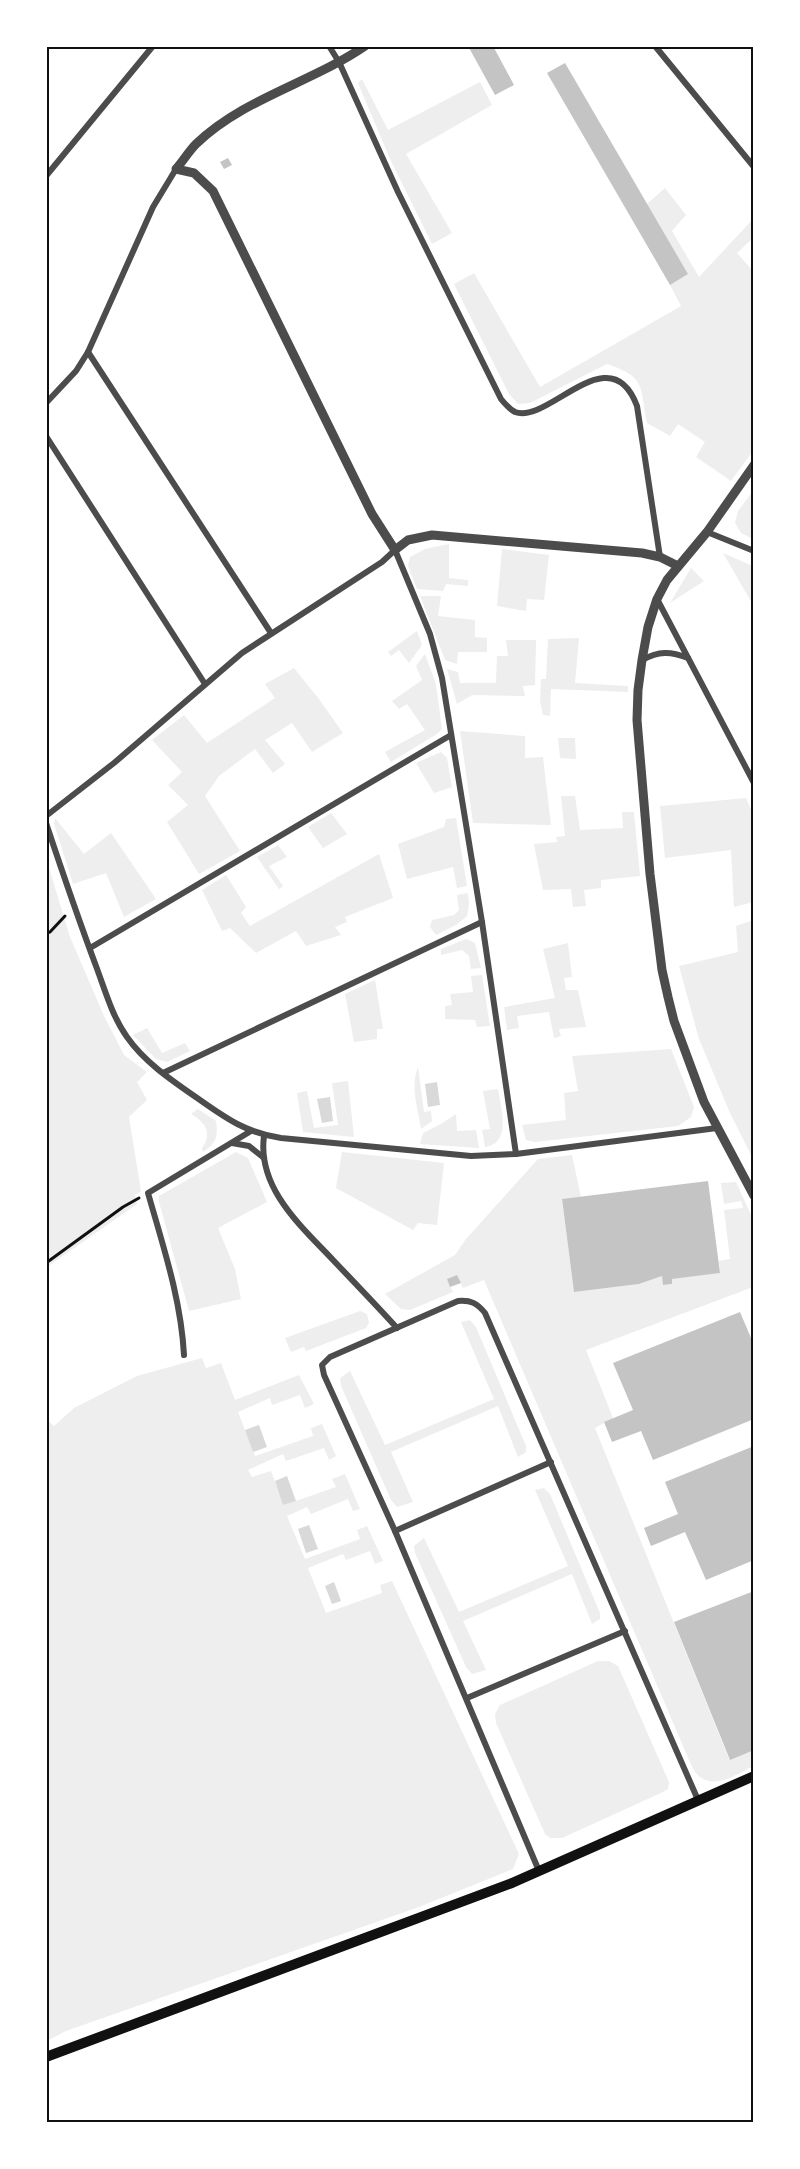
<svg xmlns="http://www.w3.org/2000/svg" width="800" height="2169" viewBox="0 0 800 2169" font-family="'Noto Sans',sans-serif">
  <rect width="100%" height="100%" fill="#fff"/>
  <g fill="#eee">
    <polygon points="362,79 388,130 480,82 492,105 406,154 452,233 432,244 390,159 358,83"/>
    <path d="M665,188L686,215L672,231L699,277L753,219V238L737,253L753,271V451L731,481L696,457L705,442L678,424L670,436L647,423C640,386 646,377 607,364L530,403L518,404L509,394L454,284L474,273L540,387L681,306L670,285L688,274L647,204Z"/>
    <polygon points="753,491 753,539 741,533 735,523 738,511"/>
    <polygon points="449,544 449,578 468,580 468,586 446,584 443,591 417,589 408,566 410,557 425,549"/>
    <polygon points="502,549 549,555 544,600 527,599 526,611 497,606"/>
    <polygon points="723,553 753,566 753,605"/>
    <polygon points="691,568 704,581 670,603"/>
    <polygon points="420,596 441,596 438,616 475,620 475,637 487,638 487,652 458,652 457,664 445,660"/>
    <polygon points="417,631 422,645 409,663 399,650 391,656 388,652"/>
    <polygon points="579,638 575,683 628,686 628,692 551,689 550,716 543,715 540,701 541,679 546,679 548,639"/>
    <polygon points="506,640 536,640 535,685 523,686 525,696 472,695 457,704 447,669 458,672 460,683 496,683 497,656 508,656"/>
    <polygon points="425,654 436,684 442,729 437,734 391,762 385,752 425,730 407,704 399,709 392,701 422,680 416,666"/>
    <polygon points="294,668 319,699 343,733 312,752 292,723 265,740 285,764 273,773 255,749 219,776 205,796 240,851 199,874 167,822 188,805 168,785 182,772 152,740 184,715 207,743 275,698 265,684"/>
    <polygon points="460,731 525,736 525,758 543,757 551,825 473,823"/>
    <polygon points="558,738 575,738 576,759 560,758"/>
    <polygon points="441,752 447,758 452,787 434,793 416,763"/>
    <polygon points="561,796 575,796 580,830 623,828 622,812 634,812 640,876 601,880 601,888 584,890 586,906 573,907 571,889 543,890 534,844 557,842 556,837 565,836"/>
    <polygon points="746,798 753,814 753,902 734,907 731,850 665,858 660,806"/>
    <polygon points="331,813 347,834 323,848 308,827"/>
    <polygon points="55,818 84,854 111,833 156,899 124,917 106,873 73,884 54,824"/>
    <polygon points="456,818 467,886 457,888 453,867 407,879 398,844 444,827 446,819"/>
    <polygon points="278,845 287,857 269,866 283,886 279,889 257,857"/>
    <polygon points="379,854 393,898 345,917 347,922 335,927 341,935 306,946 296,931 256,953 230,928 222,931 202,890 226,875 246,907 241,913 250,926"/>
    <polygon points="46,858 70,937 104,1016 124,1055 147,1072 137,1082 147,1100 129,1117 141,1191 135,1195 137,1204 47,1267"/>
    <polygon points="468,893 469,904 467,916 456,925 436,935 430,927 432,920 454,915 459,910 457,895"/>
    <polygon points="753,920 753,1159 730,1113 699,1039 679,966 738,952 736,926"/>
    <polygon points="466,939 475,943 481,968 471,969 469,956 462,950 441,955 441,949"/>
    <polygon points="568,943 572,977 564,978 566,990 578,990 586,1027 559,1029 561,1036 554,1038 549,1012 517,1016 519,1028 507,1030 504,1007 555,998 543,949"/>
    <polygon points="482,975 490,1026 477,1027 475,1020 445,1019 445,1006 452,1005 450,994 473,992 471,976"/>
    <polygon points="375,980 383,1029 377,1029 377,1039 354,1042 345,994"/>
    <polygon points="147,1028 162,1053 185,1043 190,1051 167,1062 156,1059 133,1035"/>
    <polygon points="671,1049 694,1107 691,1117 678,1126 535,1142 526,1140 522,1125 566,1120 564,1093 578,1091 572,1056"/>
    <path d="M418,1067L424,1112L431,1111L432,1121L421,1129C418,1107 410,1089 418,1067Z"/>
    <polygon points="348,1081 354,1137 303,1132 297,1093 307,1091 314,1128 338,1125 332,1083"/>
    <path d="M498,1089C501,1108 512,1143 485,1147L482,1130L490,1129L483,1091Z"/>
    <path d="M198,1109L216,1121C218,1136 217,1143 203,1152L202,1148C213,1133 205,1122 191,1114Z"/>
    <polygon points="456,1114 457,1131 476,1130 479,1148 420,1144 423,1133 441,1124"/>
    <polygon points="236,1152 248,1158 267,1202 218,1228 235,1269 241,1299 189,1311 159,1202 159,1196"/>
    <polygon points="342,1152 444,1163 437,1225 418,1223 413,1230 336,1188"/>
    <path d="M572,1155L581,1197L562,1200L574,1292L639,1284L662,1276L664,1285L672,1284V1279L720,1273L719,1261L730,1259L724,1210L743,1208L741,1201L724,1204L721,1183L736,1182L753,1219V1287L586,1350L613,1418L595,1428L729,1759L753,1750V1766C738,1774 711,1792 696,1773C693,1770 691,1764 689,1760L484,1280L463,1288L457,1275L447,1279L453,1292L410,1310L401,1309L385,1294L455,1255L466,1239L538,1159Z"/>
    <polygon points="360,1311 367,1314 369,1323 366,1328 306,1351 304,1347 291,1352 285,1338"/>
    <polygon points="470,1320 476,1327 526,1446 526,1452 518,1457 498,1406 391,1452 413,1502 397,1507 391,1500 341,1386 340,1378 350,1371 385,1445 494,1399 461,1322"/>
    <polygon points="202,1358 206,1368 221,1363 235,1400 299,1375 314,1404 305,1408 300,1395 272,1405 270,1398 238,1412 255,1456 313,1436 311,1428 322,1424 336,1456 329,1460 324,1448 286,1461 283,1454 248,1470 252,1477 271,1471 284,1505 336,1487 332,1479 345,1474 360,1509 353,1511 348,1499 311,1514 307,1507 287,1516 305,1559 360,1539 357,1530 367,1526 383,1561 375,1564 370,1551 346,1560 343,1554 308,1568 326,1613 382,1593 380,1585 392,1581 519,1854 513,1869 419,1907 66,2031 47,2041 47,1420 54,1426 74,1408 137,1376"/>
    <polygon points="544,1488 550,1494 600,1613 600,1619 592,1624 572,1574 463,1621 486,1670 472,1674 466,1667 415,1553 414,1546 424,1538 459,1612 568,1566 535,1490"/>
    <polygon points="598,1661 609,1661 618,1666 669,1782 668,1789 663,1792 562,1838 550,1838 545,1834 496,1723 495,1714 500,1705"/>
  </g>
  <g fill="#d9d9d9">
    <polygon points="437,1082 440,1105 428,1107 425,1084"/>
    <polygon points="330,1097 333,1121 322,1123 317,1099"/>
    <polygon points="259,1425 267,1447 253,1452 245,1430"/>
    <polygon points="287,1476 296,1501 283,1505 275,1481"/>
    <polygon points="309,1525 318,1549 306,1553 298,1529"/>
    <polygon points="334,1582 341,1601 332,1604 325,1586"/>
  </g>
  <g fill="#c4c4c4">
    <polygon points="468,46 493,46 514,85 495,95"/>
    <polygon points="565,63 688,274 670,285 547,73"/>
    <polygon points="228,158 232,165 224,169 220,162"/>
    <polygon points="708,1181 720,1273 672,1279 672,1284 663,1285 662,1276 639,1284 574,1292 562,1199"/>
    <polygon points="457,1275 461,1283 450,1287 447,1279"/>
    <polygon points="740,1312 754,1345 754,1419 653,1460 641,1431 612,1442 604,1422 633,1410 613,1363"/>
    <polygon points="754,1446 754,1560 706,1580 685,1532 651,1546 644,1528 678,1514 665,1482"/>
    <polygon points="754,1591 754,1703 752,1704 754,1709 754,1750 730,1760 674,1622"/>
  </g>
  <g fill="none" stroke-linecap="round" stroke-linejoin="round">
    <g stroke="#111" stroke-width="3">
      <polyline points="46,933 50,932 65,916"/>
      <polyline points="46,1263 123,1207 139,1198"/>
    </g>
    <g stroke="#4c4c4c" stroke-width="6">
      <path d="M329,46L339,62L398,192L501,399C505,404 509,409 515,412C548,425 610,334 637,406L660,557"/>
      <polyline points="655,46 754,167"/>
      <polyline points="46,176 153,46"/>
      <polyline points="88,352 271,633"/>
      <polyline points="46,403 76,371 88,352 153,207 176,169"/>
      <polyline points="46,436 205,684"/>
      <polyline points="707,532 754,551"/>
      <polyline points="657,599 754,783"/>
      <path d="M642,660C659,651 670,651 688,658"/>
      <polyline points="46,816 114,763 242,653 382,562 395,550 430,634 442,678 482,922 516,1154"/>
      <path d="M46,823C62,871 78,918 96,966C105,990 112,1016 127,1037C145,1063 174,1082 200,1100C227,1119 247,1133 281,1138L471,1156L516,1154L717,1128"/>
      <polyline points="90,948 451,735"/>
      <polyline points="163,1073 482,922"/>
      <path d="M264,1136C257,1188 301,1226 333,1260C355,1283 376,1305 397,1328"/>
      <polyline points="232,1143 249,1146 264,1158"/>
      <path d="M184,1355C181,1299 163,1246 148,1193L251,1131"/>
      <polyline points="395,1531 551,1462"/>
      <polyline points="467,1698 625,1631"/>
      <path d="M539,1871L395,1531L324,1375L322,1365L330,1357L458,1301C471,1300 477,1303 485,1313L698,1800"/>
    </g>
    <g stroke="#4c4c4c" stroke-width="9">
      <path d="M365,46C311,83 244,98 196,144C189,151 183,161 176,169L194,173L213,191L372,514L395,550L408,540L432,535L642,553L660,557L678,566"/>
      <polyline points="754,465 707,532 667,580 657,599 648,627 642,660 638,690 637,720 650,874 662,970 668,997 674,1021 704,1102 754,1196"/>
    </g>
    <polyline stroke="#111" stroke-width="10" points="46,2057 512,1883 754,1776"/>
  </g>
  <rect width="800" height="2169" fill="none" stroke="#ffffff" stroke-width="96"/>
  <rect x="48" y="48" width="704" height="2073" fill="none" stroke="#111" stroke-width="2"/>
</svg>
